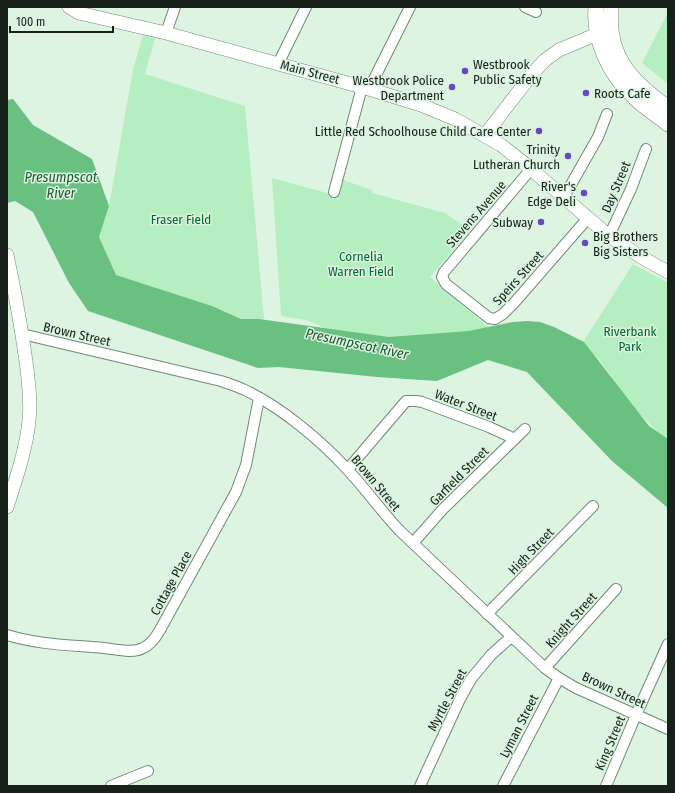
<svg xmlns="http://www.w3.org/2000/svg" width="675" height="793" viewBox="0 0 675 793" font-family="'Fira Sans Condensed',sans-serif">
  <rect width="100%" height="100%" fill="#dcf4e0"/>
  <g fill="#b5eec1">
    <polygon points="668,12 668,84 642,63"/>
    <polygon points="143,35 155,38 145,74 245,106 264,319 241,319 212,306 116,275 99,237 109,206 133,70"/>
    <polygon points="272,178 338,196 343,180 372,190 372,193 445,213 470,230 430,277 489,328 421,344 325,328 307,320 285,317 281,315"/>
    <polygon points="633,264 668,283 668,442 622,396 611,376 598,358 580,347"/>
  </g>
  <polygon fill="#6ac081" points="13,99 33,125 92,159 109,206 99,237 116,275 212,306 241,319 259,319 389,337 469,331 513,322 528,321 540,322 554,327 584,342 649,426 668,439 668,508 612,461 527,372 488,360 437,381 377,377 279,367 258,368 88,311 69,283 33,212 15,201 7,203 7,100"/>
  <g fill="none" stroke-linecap="round" stroke-linejoin="round">
    <defs>
      <g id="minor">
        <polyline points="525,7 536,12"/>
        <polyline points="166,33 175,7"/>
        <polyline points="278,64 306,7"/>
        <polyline points="369,89 410,7"/>
        <polyline points="531,169 444,272 442,277 446,284 489,318 495,319 503,314 514,303 588,218"/>
        <polyline points="334,192 362,87"/>
        <polyline points="564,197 598,137 607,114"/>
        <polyline points="609,236 631,189 646,149"/>
        <path d="M22,334L221,381C230,384 239,387 247,391C282,408 320,440 346,468C365,488 381,511 400,531L545,668L559,678L576,688L668,729"/>
        <polyline points="348,469 406,401 416,401 422,402 489,427 515,439"/>
        <polyline points="413,543 443,509 525,429"/>
        <polyline points="487,614 593,506"/>
        <path d="M7,635C40,645 70,645 104,648C115,649 133,654 143,648C151,645 156,637 160,630L236,492L246,465L259,398"/>
        <polyline points="545,668 616,589"/>
        <polyline points="111,786 148,771"/>
        <polyline points="420,786 460,699 471,679 491,655 511,637"/>
        <polyline points="503,786 559,678"/>
        <polyline points="606,786 636,715 668,644"/>
      </g>
      <g id="major">
        <polyline points="69,7 79,13 92,16 166,33 369,89 421,105 455,119 501,145 525,164 609,236 641,257 668,272"/>
        <polyline points="485,135 532,74 545,60 559,50 590,37 607,33"/>
        <path d="M7,255C15,293 22,331 27,369C29,387 31,403 29,421C26,450 16,479 7,507"/>
      </g>
      <g id="highway">
        <path d="M596,7C593,39 609,73 632,95C642,106 656,114 668,124"/>
        <path d="M611,7C606,57 631,81 668,108"/>
      </g>
    </defs>
    <use href="#minor" stroke="#738977" stroke-width="12"/>
    <use href="#major" stroke="#738977" stroke-width="14"/>
    <use href="#highway" stroke="#738977" stroke-width="16"/>
    <use href="#minor" stroke="#fff" stroke-width="10"/>
    <use href="#major" stroke="#fff" stroke-width="13"/>
    <use href="#highway" stroke="#fff" stroke-width="15"/>
  </g>
  <g fill="#6748c0" stroke="#dcf4e0" stroke-width="1.5">
    <circle cx="465" cy="71" r="4"/>
    <circle cx="452" cy="87" r="4"/>
    <circle cx="586" cy="93" r="4"/>
    <circle cx="539" cy="131" r="4"/>
    <circle cx="568" cy="156" r="4"/>
    <circle cx="584" cy="193" r="4"/>
    <circle cx="541" cy="222" r="4"/>
    <circle cx="585" cy="243" r="4"/>
  </g>
  <g text-anchor="middle" dominant-baseline="central" stroke-width="3" stroke-linejoin="round" paint-order="stroke">
    <g font-size="13" fill="#18201a" stroke="#dcf4e0" text-anchor="end">
      <text x="473" y="64" text-anchor="start">Westbrook<tspan x="473" dy="15">Public Safety</tspan></text>
      <text x="444" y="80">Westbrook Police<tspan x="444" dy="15">Department</tspan></text>
      <text x="594" y="93" text-anchor="start">Roots Cafe</text>
      <text x="531" y="131">Little Red Schoolhouse Child Care Center</text>
      <text x="560" y="149">Trinity<tspan x="560" dy="15">Lutheran Church</tspan></text>
      <text x="576" y="186">River's<tspan x="576" dy="15">Edge Deli</tspan></text>
      <text x="533" y="222">Subway</text>
      <text x="593" y="236" text-anchor="start">Big Brothers<tspan x="593" dy="15">Big Sisters</tspan></text>
    </g>
    <g font-size="13" fill="#18201a" stroke="#dcf4e0">
      <text transform="translate(310 72) rotate(15)">Main Street</text>
      <text transform="translate(616 187) rotate(-67)">Day Street</text>
      <text transform="translate(476 214) rotate(-49)">Stevens Avenue</text>
      <text transform="translate(518 278) rotate(-48)">Speirs Street</text>
      <text transform="translate(77 334) rotate(13)">Brown Street</text>
      <text transform="translate(466 405) rotate(21)">Water Street</text>
      <text transform="translate(459 476) rotate(-45)">Garfield Street</text>
      <text transform="translate(376 483) rotate(50)">Brown Street</text>
      <text transform="translate(531 551) rotate(-46)">High Street</text>
      <text transform="translate(171 583) rotate(-61)">Cottage Place</text>
      <text transform="translate(571 620) rotate(-48)">Knight Street</text>
      <text transform="translate(614 690) rotate(25)">Brown Street</text>
      <text transform="translate(447 700) rotate(-62)">Myrtle Street</text>
      <text transform="translate(519 726) rotate(-63)">Lyman Street</text>
      <text transform="translate(610 743) rotate(-67)">King Street</text>
    </g>
    <g font-size="13" fill="#006930" stroke="#dcf4e0">
      <text x="181" y="219">Fraser Field</text>
      <text x="361" y="256">Cornelia<tspan x="361" dy="15">Warren Field</tspan></text>
      <text x="630" y="331">Riverbank<tspan x="630" dy="15">Park</tspan></text>
    </g>
    <g font-size="14" font-style="italic" fill="#1c5930" stroke="#dcf4e0">
      <text x="61" y="177">Presumpscot<tspan x="61" dy="16">River</tspan></text>
      <text transform="translate(357 344) rotate(12)">Presumpscot River</text>
    </g>
  </g>
  <rect width="675" height="793" fill="none" stroke="#18201a" stroke-width="16"/>
  <path d="M10 26v6h103v-6" fill="none" stroke="#18201a" stroke-width="2"/>
  <text x="16" y="26" font-size="12" fill="#18201a" stroke="#dcf4e0" stroke-width="3" paint-order="stroke">100 m</text>
</svg>
